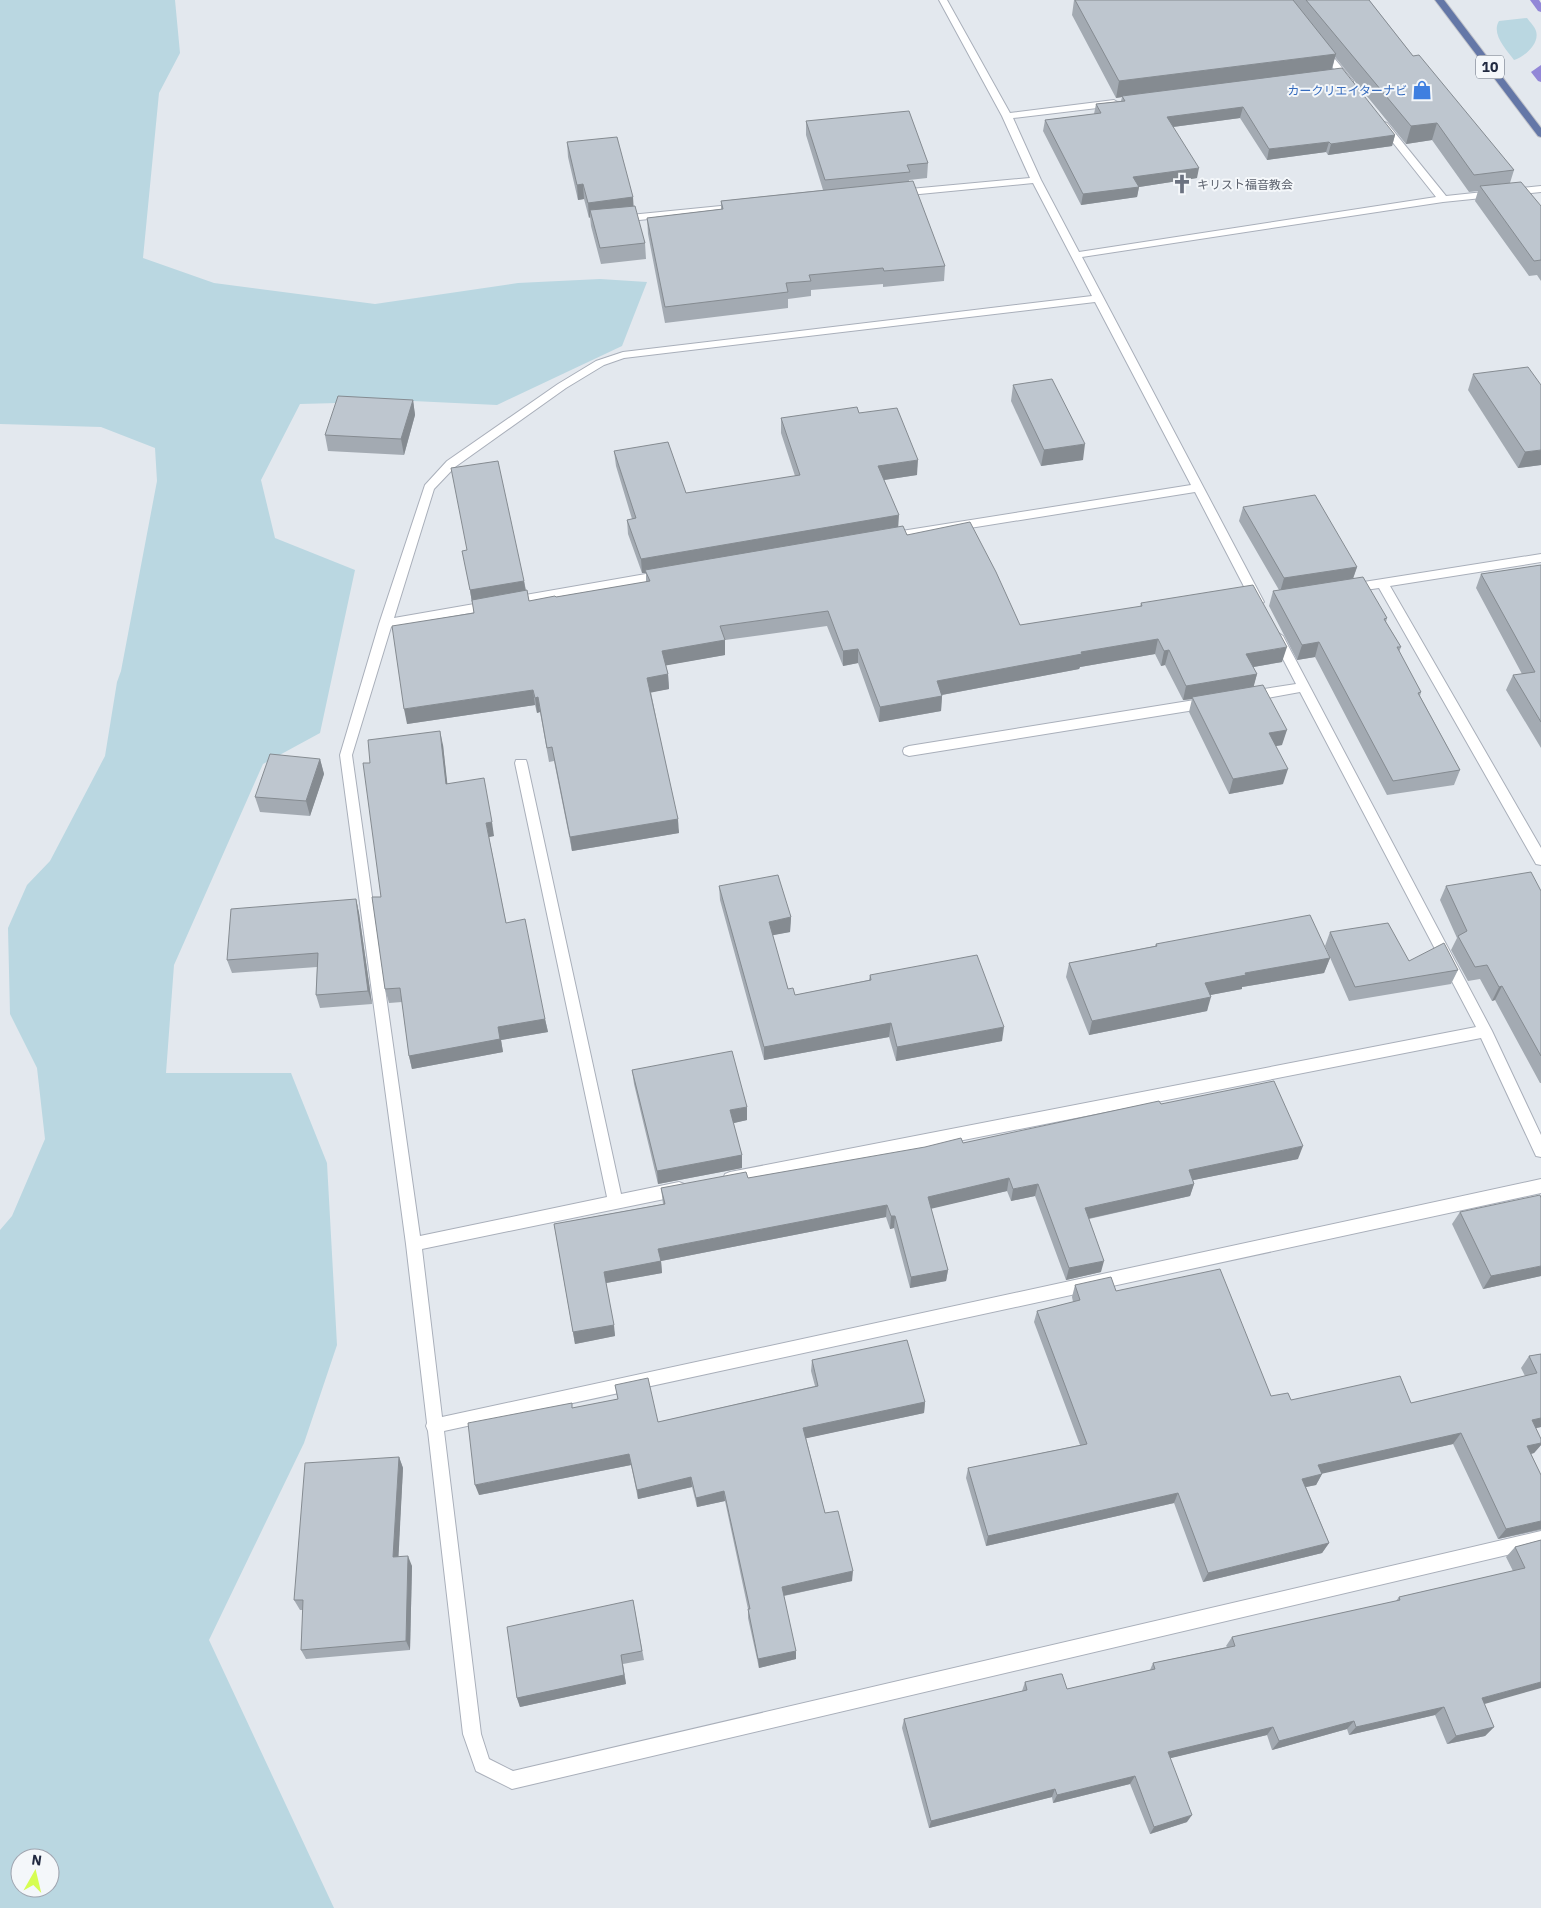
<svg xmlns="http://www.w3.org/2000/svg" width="1541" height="1908" viewBox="0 0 1541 1908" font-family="'IBM Plex Sans','Noto Sans JP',sans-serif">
  <rect width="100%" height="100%" fill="#e3e8ee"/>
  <g fill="#bad7e1" fill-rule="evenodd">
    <path d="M0,0H175L180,53L159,93L143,258L214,283L375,304L518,283L600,279L647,282L622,346L497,405L413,401L300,404L261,480L275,538L355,570L320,733L263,764L174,965L166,1073H291L327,1163L337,1345L304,1443L209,1640L334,1908H0V1230L12,1216L45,1139L37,1068L10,1014L8,928L27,885L50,861L105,756L117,682L121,671L157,481L155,448L101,427L0,424ZM20,1858H50V1888H20Z"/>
    <path d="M1527,18C1530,22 1535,27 1536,31C1540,44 1524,57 1514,60C1506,49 1491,34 1499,21Z"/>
  </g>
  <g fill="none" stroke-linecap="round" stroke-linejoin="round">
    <g fill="#9287d7" fill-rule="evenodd">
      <polygon points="1530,0 1539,0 1541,3 1541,12 1538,11"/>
      <polygon points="1541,65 1541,82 1538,81 1531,72"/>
    </g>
    <defs>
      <g id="minor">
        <polygon points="939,0 947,0 1010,113 1114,100 1119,103 1114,106 1013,118 1041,180 1079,252 1436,197 1379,125 1384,122 1387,123 1446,196 1541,186 1541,192 1443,202 1082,257 1264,602 1258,606 1252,602 1195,492 889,541 883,537 889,533 1191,485 1095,302 624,358 604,365 566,388 455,467 434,489 394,618 663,571 669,575 663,579 391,627 352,755 420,1236 607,1197 515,763 516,760 526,760 527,763 621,1194 679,1182 684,1184 686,1189 684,1194 679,1196 422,1249 442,1417 1541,1179 1541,1193 444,1431 481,1734 489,1759 513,1771 1541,1531 1541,1547 512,1789 476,1771 463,1734 428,1431 426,1426 427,1423 406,1244 340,755 379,624 425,485 447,461 558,384 596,361 623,352 1092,296 1033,183 899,196 894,193 899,190 1030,178 1002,116"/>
        <polygon points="1322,46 1325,47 1353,81 1353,85 1347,85 1319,51 1317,49"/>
        <polygon points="731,205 735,206 735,210 620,222 615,219 620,216"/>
        <polygon points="1541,554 1541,562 1390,586 1541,848 1541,865 1536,864 1379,588 1351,592 1345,588 1351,584"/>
        <polygon points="1277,632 1283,636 1492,1031 1541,1135 1541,1157 1536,1156 1481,1038 730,1186 725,1184 723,1179 725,1174 730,1172 1476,1027 1300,692 1251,701 1247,699 1245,696 1247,693 1251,691 1296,684 1271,636"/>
        <polygon points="1207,698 1211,700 1213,703 1211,706 1207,708 909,756 904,754 903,751 904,748 909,746"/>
      </g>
      <polygon id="primary" points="1435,0 1444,0 1541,128 1541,137 1538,136"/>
    </defs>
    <use href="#minor" stroke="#a9afba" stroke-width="2"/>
    <use href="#primary" stroke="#c1c3ca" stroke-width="2"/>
    <use href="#minor" fill="#fff" fill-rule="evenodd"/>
    <use href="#primary" fill="#6477a7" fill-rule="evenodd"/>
  </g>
  <g fill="#a3aab2">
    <polygon points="1074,0 1369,0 1413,56 1514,170 1510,183 1541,206 1541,281 1537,275 1529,276 1475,201 1478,191 1469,192 1432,140 1406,144 1335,57 1332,70 1395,135 1392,146 1328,155 1326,152 1267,160 1240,118 1173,127 1197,178 1139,187 1137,197 1081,205 1043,131 1045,120 1094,114 1096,104 1121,101 1122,97 1116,98 1072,15"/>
    <polygon points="806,121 928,163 927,178 909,180 909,181 945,266 944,281 883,287 883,284 811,290 811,296 788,299 788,308 665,323 648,234 647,218 721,209 721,201 823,190 806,135"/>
    <polygon points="567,142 633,197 633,206 645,243 646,259 601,264 591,226 590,217 589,218 584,199 578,200 568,157"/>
    <polygon points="1473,374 1541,465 1518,468 1468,390"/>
    <polygon points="1013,385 1083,460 1041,466 1011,401"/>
    <polygon points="413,400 415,415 404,455 328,451 325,435"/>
    <polygon points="859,413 917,475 884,480 898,527 1020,625 1140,607 1141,603 1282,662 1253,667 1257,674 1253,687 1282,745 1276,746 1283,784 1229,794 1189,712 1192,699 1183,700 1165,665 1161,666 1155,654 1080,667 1079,669 942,695 941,711 879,722 858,663 843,666 827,626 725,640 725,655 666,665 668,674 669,689 651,692 679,833 572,851 554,761 549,762 540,712 537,713 535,705 407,724 474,613 465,563 524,581 526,590 529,601 556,597 646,582 646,573 642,573 628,534 627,520 632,519 616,466 614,451 686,493 795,476 781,433 781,418"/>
    <polygon points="1243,507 1357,567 1353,579 1387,618 1386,622 1401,647 1399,652 1421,692 1420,696 1460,770 1454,785 1387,795 1315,657 1297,660 1269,606 1273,591 1279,590 1239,521"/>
    <polygon points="1541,565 1541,748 1506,690 1513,675 1522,674 1476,588 1481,574"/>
    <polygon points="443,745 447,784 494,836 489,837 506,923 545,1019 548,1032 501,1040 503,1052 412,1069 409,1056 402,1002 389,1003 385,989 381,897 370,763"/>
    <polygon points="320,759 324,774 310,816 260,812 255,797"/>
    <polygon points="719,886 791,917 790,932 772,935 788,989 795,995 869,980 870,975 1002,1041 896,1061 889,1037 764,1060 720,900"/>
    <polygon points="1446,886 1541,891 1541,1083 1540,1083 1495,1000 1492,1001 1480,979 1468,981 1451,950 1457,938 1440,900"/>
    <polygon points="356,899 359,913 372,1004 320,1008 316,995 317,967 232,973 227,960"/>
    <polygon points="1330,932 1409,961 1458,970 1451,984 1349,1001 1325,946"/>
    <polygon points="1156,944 1330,958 1324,973 1242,987 1242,989 1210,995 1207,1011 1089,1035 1066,977 1069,963 1155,946"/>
    <polygon points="632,1070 747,1120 733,1123 742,1155 742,1168 658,1184 634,1084"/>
    <polygon points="1161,1104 1298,1159 1193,1180 1194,1184 1190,1196 1089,1219 1101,1272 1066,1280 1035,1196 1011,1201 1007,1191 931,1208 948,1270 946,1281 910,1288 894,1228 890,1229 886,1217 661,1261 662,1273 606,1283 615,1336 575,1344 554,1224 663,1204 661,1188 748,1178 963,1143"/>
    <polygon points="1460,1212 1541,1276 1483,1289 1452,1224"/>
    <polygon points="1075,1285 1116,1291 1271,1396 1291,1400 1411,1403 1525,1376 1521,1368 1529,1356 1541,1354 1541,1427 1536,1428 1541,1439 1541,1445 1534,1453 1531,1454 1541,1475 1541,1530 1498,1539 1453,1444 1322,1473 1322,1474 1316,1485 1306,1487 1329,1543 1322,1553 1203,1582 1174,1503 986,1546 966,1478 968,1468 1080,1445 1034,1322 1037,1311 1073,1302 1072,1297"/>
    <polygon points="812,1360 925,1402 924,1413 806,1438 825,1513 852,1581 784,1596 796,1659 759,1668 748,1618 748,1609 725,1501 697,1507 692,1487 638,1499 631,1465 479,1495 573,1408 618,1399 615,1385 658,1422 815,1386 811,1371"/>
    <polygon points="399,1457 403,1468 398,1557 412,1566 410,1650 306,1659 301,1650 303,1610 300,1610 294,1600"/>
    <polygon points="1541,1540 1484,1704 1494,1727 1485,1736 1447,1744 1435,1715 1349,1735 1347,1729 1272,1750 1267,1735 1170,1758 1187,1822 1150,1834 1130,1784 1053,1803 1052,1797 929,1828 902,1728 904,1719 1022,1691 1025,1682 1067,1689 1150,1670 1153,1663 1227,1647 1226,1646 1232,1637 1396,1601 1399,1597 1513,1571 1506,1557 1515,1547"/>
    <polygon points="633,1600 644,1660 623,1664 626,1684 520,1707 517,1698"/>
  </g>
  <g fill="#858b91">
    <polygon points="1336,54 1331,71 1122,96 1122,97 1116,98 1119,81"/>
    <polygon points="1243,107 1240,118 1165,128 1167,117"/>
    <polygon points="1437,123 1432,140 1406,144 1411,126"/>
    <polygon points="1395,135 1392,146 1328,155 1331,144"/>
    <polygon points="1329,142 1326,152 1267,160 1269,149"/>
    <polygon points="1199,168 1197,178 1139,187 1137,197 1081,205 1083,194 1133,177"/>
    <polygon points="583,184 584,199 578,200 577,185"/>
    <polygon points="633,197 634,212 590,210 590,217 589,218 588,203"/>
    <polygon points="413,400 415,415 404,455 401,439"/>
    <polygon points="1085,444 1083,460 1041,466 1044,450"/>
    <polygon points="1541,450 1541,465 1518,468 1525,452"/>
    <polygon points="918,460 917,475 877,481 878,466"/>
    <polygon points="899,515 898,530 645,570 646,573 642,573 641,559"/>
    <polygon points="1357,567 1352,581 1280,592 1284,578"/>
    <polygon points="524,581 526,593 472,603 470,590"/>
    <polygon points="1158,639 1155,654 1080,667 1079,669 936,696 937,681 1081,652"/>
    <polygon points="725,640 725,655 663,666 662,651"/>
    <polygon points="1319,642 1315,657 1297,660 1302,645"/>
    <polygon points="1287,647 1282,662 1242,669 1246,654"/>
    <polygon points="858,649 858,663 843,666 843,651"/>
    <polygon points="1169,650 1165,665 1161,666 1164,651"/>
    <polygon points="668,674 669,689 649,693 647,678"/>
    <polygon points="1257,674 1253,689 1192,697 1192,699 1183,700 1186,686"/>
    <polygon points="533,690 535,705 407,724 404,709"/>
    <polygon points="942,696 941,711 879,722 880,707"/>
    <polygon points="538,697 540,712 537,713 535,698"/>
    <polygon points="1287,730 1282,745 1265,748 1269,733"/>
    <polygon points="440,731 443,745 449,798 446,784"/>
    <polygon points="320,759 324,774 310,816 306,801"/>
    <polygon points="1288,769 1283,784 1229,794 1233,779"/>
    <polygon points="678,819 679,833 572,851 570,837"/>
    <polygon points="492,822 494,836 489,837 486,823"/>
    <polygon points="356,899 359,913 372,1004 368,991"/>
    <polygon points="791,917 790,932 769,936 769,922"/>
    <polygon points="1330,958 1324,973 1242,987 1242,989 1200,997 1205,983 1245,973"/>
    <polygon points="1502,986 1495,1000 1492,1001 1499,987"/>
    <polygon points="1211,997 1207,1011 1089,1035 1092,1021"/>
    <polygon points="545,1019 548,1032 501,1040 503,1052 412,1069 409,1056 498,1027"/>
    <polygon points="891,1023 889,1037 764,1060 764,1047"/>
    <polygon points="1004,1027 1002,1041 896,1061 897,1047"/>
    <polygon points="747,1107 747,1120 730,1124 730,1110"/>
    <polygon points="1303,1146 1298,1159 1184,1182 1189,1170"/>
    <polygon points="742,1155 742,1168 658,1184 657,1171"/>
    <polygon points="1009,1178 1007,1191 926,1210 928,1197"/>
    <polygon points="1038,1184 1035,1196 1011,1201 1013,1189"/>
    <polygon points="1194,1184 1190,1196 1082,1220 1085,1208"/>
    <polygon points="887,1205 886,1217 661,1261 662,1273 606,1283 604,1272 658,1249"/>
    <polygon points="891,1216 895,1216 894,1228 890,1229"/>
    <polygon points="1104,1261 1101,1272 1066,1280 1069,1268"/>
    <polygon points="1541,1266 1541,1276 1483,1289 1491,1276"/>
    <polygon points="948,1270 946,1281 910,1288 911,1277"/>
    <polygon points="614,1325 615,1336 575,1344 573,1332"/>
    <polygon points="925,1402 924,1413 803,1439 803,1428"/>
    <polygon points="1541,1418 1541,1427 1523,1431 1532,1420"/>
    <polygon points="1461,1433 1453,1444 1312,1476 1318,1465"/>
    <polygon points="1541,1443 1541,1445 1534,1453 1518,1457 1527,1446"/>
    <polygon points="629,1454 631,1465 479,1495 475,1485"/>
    <polygon points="399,1457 403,1468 398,1567 393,1557"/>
    <polygon points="1322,1474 1316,1485 1296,1489 1302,1479"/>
    <polygon points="691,1477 692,1487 638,1499 637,1490"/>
    <polygon points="724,1491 725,1501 697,1507 696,1498"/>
    <polygon points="1178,1493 1174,1503 986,1546 988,1536"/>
    <polygon points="1541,1521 1541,1529 1498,1539 1506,1529"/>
    <polygon points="1329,1543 1322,1553 1203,1582 1208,1573"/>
    <polygon points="408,1556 412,1566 410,1650 406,1641"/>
    <polygon points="853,1571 852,1581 782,1596 782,1587"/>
    <polygon points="796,1651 796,1659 759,1668 758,1659"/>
    <polygon points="621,1655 626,1684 520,1707 517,1698"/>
    <polygon points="1541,1682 1541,1688 1474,1707 1482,1698"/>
    <polygon points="1444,1707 1435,1715 1349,1735 1356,1727"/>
    <polygon points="1354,1721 1347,1729 1272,1750 1279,1741"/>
    <polygon points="1273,1727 1267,1735 1163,1760 1168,1752"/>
    <polygon points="1494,1727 1485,1736 1447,1744 1456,1736"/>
    <polygon points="1135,1776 1130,1784 1053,1803 1057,1795"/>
    <polygon points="1055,1789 1052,1797 929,1828 931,1821"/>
    <polygon points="1192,1815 1187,1822 1150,1834 1154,1827"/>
  </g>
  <g fill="#bec6cf" stroke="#858b91">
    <polygon points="1075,0 1293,0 1336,54 1119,81"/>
    <polygon points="1306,0 1369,0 1413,56 1419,55 1514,170 1474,175 1437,123 1411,126"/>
    <polygon points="1342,68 1395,135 1331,144 1329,142 1269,149 1243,107 1167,117 1199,168 1133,177 1139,187 1083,194 1045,120 1101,113 1096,104 1125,101 1122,96"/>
    <polygon points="909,111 928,163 907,165 910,172 825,180 806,121"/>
    <polygon points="617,137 633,197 588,203 583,184 577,185 567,142"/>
    <polygon points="913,181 945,266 884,271 883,268 809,275 811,281 786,283 788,292 665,307 647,218 723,209 721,201"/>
    <polygon points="1521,182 1541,206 1541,260 1534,261 1480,186"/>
    <polygon points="635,206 645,243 600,248 590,210"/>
    <polygon points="1528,367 1541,385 1541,450 1525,452 1473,374"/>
    <polygon points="1052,379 1085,444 1044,450 1013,385"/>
    <polygon points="338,396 413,400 401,439 325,435"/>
    <polygon points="857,407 859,413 897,408 918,460 878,466 899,515 641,559 627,520 636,518 614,451 668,442 686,493 800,475 781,418"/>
    <polygon points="498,461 524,581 470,590 462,551 467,550 451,468"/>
    <polygon points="1315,495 1357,567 1284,578 1243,507"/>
    <polygon points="970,522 996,572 1020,625 1142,606 1141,603 1253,585 1287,647 1246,654 1257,674 1186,686 1169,650 1164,651 1158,639 1081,652 1082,654 937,681 942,696 880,707 858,649 843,651 828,611 720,626 725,640 662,651 668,674 647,678 678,819 570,837 552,747 547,748 538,697 535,698 533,690 404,709 392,626 474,613 472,600 527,590 529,601 555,596 556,597 650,581 645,570 903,526 907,535"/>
    <polygon points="1541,565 1541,722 1513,675 1535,672 1481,574"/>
    <polygon points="1363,577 1387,618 1384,619 1401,647 1397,647 1421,692 1418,693 1460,770 1393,781 1319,642 1302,645 1273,591"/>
    <polygon points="1263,685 1287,730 1269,733 1288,769 1233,779 1192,697"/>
    <polygon points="440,731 446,784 484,778 492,822 486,823 506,923 525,919 545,1019 498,1027 500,1039 409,1056 400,988 385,989 372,897 381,897 363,763 370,763 368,740"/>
    <polygon points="270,754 320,759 306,801 255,797"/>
    <polygon points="1531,872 1541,891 1541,1056 1502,986 1499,987 1487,965 1475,967 1458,936 1467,931 1446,886"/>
    <polygon points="778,875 791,917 769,922 788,989 793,988 795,995 871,980 870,975 977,955 1004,1027 897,1047 891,1023 764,1047 719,886"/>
    <polygon points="356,899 368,991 316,995 318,953 227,960 231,909"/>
    <polygon points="1310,915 1330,958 1245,973 1246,975 1205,983 1211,997 1092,1021 1069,963 1157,946 1156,944"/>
    <polygon points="1388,923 1409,961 1444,943 1458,970 1355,987 1330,932"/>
    <polygon points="732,1051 747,1107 730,1110 742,1155 657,1171 632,1070"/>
    <polygon points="1274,1081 1303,1146 1189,1170 1194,1184 1085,1208 1104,1261 1069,1268 1038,1184 1013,1189 1009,1178 928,1197 948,1270 911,1277 895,1216 891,1216 887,1205 658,1249 661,1261 604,1272 614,1325 573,1332 554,1224 665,1204 661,1188 746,1172 748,1178 925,1147 961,1138 963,1143 1159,1101 1161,1104"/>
    <polygon points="1540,1195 1541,1198 1541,1266 1491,1276 1460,1212"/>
    <polygon points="1220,1269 1271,1396 1288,1393 1291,1400 1400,1376 1411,1403 1537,1373 1529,1356 1541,1354 1541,1418 1532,1420 1541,1439 1541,1443 1527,1446 1541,1475 1541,1521 1506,1529 1461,1433 1318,1465 1322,1474 1302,1479 1329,1543 1208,1573 1178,1493 988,1536 968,1468 1087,1444 1037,1311 1080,1300 1075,1285 1111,1277 1116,1291"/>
    <polygon points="907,1340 925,1402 803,1428 825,1513 838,1511 853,1571 782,1587 796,1651 758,1659 748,1609 750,1609 724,1491 696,1498 691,1477 637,1490 629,1454 475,1485 468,1423 572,1403 572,1408 618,1399 615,1385 648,1378 658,1422 818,1386 812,1360"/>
    <polygon points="399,1457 393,1557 408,1556 406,1641 301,1650 303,1600 294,1600 305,1463"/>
    <polygon points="1541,1540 1541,1682 1482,1698 1494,1727 1456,1736 1444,1707 1356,1727 1354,1721 1279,1741 1273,1727 1168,1752 1192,1815 1154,1827 1135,1776 1057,1795 1055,1789 931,1821 904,1719 1027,1690 1025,1682 1060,1674 1062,1674 1067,1689 1155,1669 1153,1663 1235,1646 1232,1637 1400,1600 1399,1597 1525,1568 1515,1547"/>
    <polygon points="633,1600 642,1651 621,1655 624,1675 517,1698 507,1627"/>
  </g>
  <defs>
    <symbol id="shop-bare" viewBox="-9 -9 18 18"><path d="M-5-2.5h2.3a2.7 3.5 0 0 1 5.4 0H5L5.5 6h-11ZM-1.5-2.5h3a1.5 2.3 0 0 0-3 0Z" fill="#3f7fe0" stroke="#f4f7fa" stroke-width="2.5" paint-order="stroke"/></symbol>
    <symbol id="church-bare" viewBox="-9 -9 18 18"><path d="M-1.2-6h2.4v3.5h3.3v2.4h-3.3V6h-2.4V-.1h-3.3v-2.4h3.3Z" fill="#6b7280" stroke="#f4f7fa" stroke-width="2.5" paint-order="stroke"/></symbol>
  </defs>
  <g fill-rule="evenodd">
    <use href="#shop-bare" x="1408" y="76" width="28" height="28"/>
    <use href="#church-bare" x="1168" y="170" width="28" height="28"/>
  </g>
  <g text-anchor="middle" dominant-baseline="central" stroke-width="4" stroke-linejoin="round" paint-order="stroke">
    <g font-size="12" fill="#366cbe" stroke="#f4f7fa" text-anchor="end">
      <text x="1407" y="90">カークリエイターナビ</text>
    </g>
    <g font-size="12" fill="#5b616d" stroke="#f4f7fa" text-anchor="start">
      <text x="1197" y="184">キリスト福音教会</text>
    </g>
    <rect fill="#f4f7fa" stroke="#606878" stroke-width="1" x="1476" y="55.5" width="28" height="23" rx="4"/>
    <g font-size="14" font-weight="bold" fill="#212a41">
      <text x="1490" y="67">10</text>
    </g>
  </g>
  <g transform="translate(35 1873) rotate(8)"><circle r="24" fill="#f4f7fa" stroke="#a0a5b0"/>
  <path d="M0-4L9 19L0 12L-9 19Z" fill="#d6fd52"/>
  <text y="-8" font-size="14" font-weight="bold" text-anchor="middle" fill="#212a41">N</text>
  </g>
</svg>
